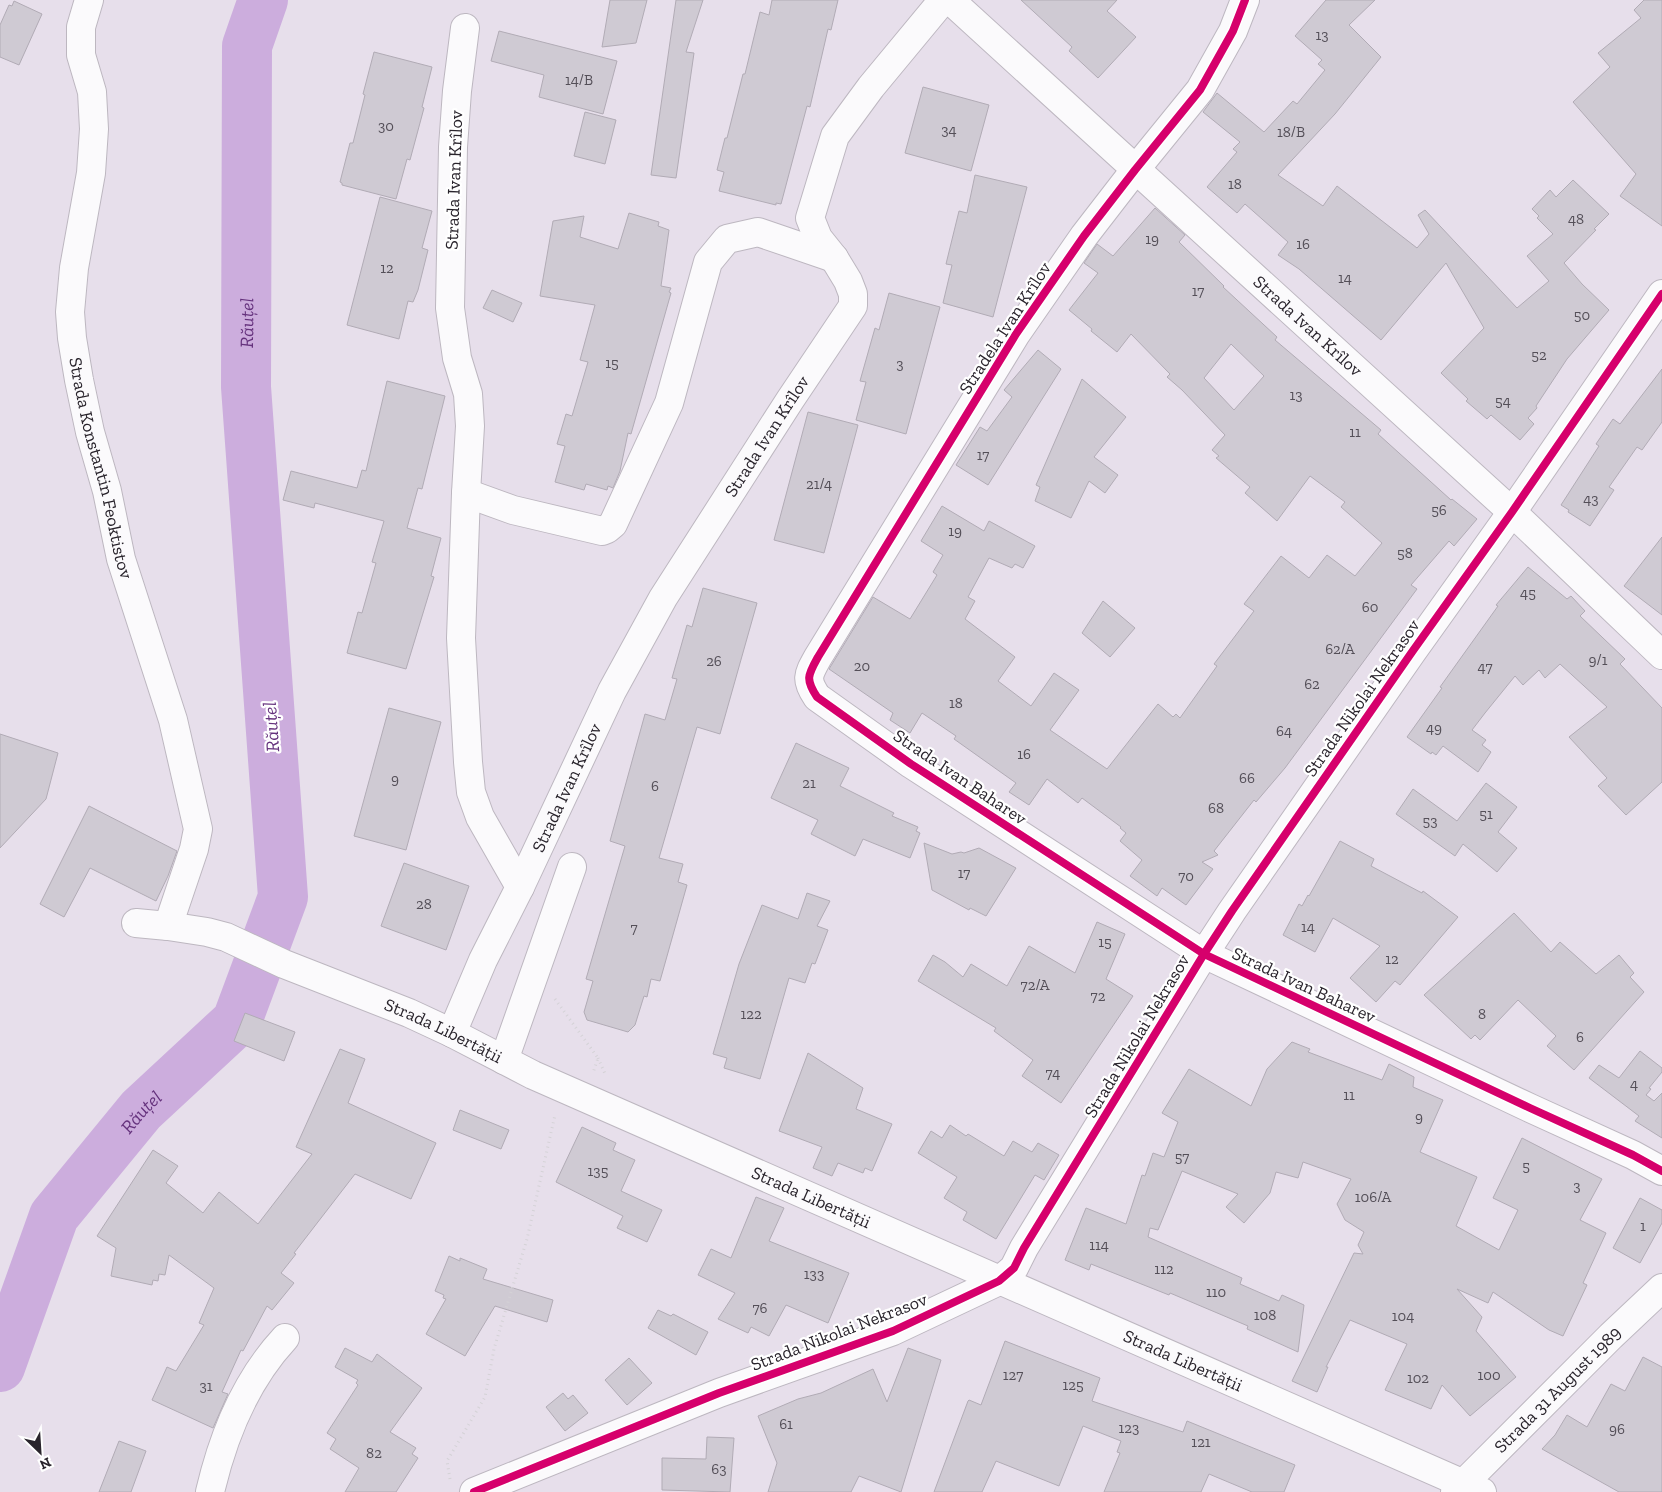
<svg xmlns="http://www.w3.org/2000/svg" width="1662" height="1492" viewBox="0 0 1662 1492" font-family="'Zilla Slab',serif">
  <rect width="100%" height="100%" fill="#e7dfeb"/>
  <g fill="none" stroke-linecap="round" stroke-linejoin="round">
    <path stroke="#ccaddd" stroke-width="50" id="s1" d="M0,1367L54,1216L141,1110L237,1021L283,897L246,387L247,46L263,0"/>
  </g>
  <g fill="#cfcad3" stroke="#b1abb5" fill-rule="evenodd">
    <polygon points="610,0 647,0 636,43 602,47"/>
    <polygon points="676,0 703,0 686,52 694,53 676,178 651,175"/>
    <polygon points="772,0 838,0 831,30 828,29 810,107 807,106 781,204 776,203 776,205 719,191 724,172 717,170 725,138 727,138 743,74 745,74 760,12 769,15"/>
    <polygon points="1021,0 1117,0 1107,11 1136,37 1098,78 1069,51 1072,47"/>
    <polygon points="1326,0 1375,0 1349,25 1381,57 1335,114 1278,175 1323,206 1337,186 1417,248 1429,234 1418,215 1425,210 1517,308 1549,281 1527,256 1553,234 1537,218 1539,216 1532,209 1550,190 1556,197 1573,180 1609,214 1594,229 1596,230 1564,263 1582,284 1609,310 1567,359 1536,406 1537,408 1528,418 1534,424 1520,440 1491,415 1487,419 1466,401 1468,399 1441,373 1484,328 1446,263 1381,340 1299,269 1278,255 1288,242 1245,204 1237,213 1207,187 1237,152 1233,149 1240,142 1203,112 1217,93 1264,132 1293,101 1297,104 1325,70 1318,64 1322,60 1295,36"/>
    <polygon points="1644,0 1662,0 1662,226 1620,196 1636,174 1573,102 1610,67 1598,53 1641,18 1634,10"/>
    <polygon points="14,1 42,14 19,65 0,57 0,25 9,5 12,6"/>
    <polygon points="499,31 617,61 603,114 539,97 544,75 491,61"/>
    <polygon points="374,52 432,67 422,107 424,108 410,160 407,159 396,199 342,185 342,183 340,182 350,143 353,143 365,95 363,94"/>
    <polygon points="923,87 989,105 971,171 905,153"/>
    <polygon points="585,112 616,120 605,164 574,156"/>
    <polygon points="975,175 1027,187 993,317 943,303 952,265 946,264 959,211 967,213"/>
    <polygon points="380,197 432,211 422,248 428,250 418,290 413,302 408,301 399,339 347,325"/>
    <path d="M1155,208L1185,235L1179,242L1224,286L1223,287L1277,337L1275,340L1381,430L1378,434L1451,500L1452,499L1477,519L1454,546L1449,541L1411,585L1417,589L1285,768L1256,802L1254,800L1214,851L1218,855L1202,862L1213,869L1186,905L1162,888L1157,896L1130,876L1142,860L1120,841L1126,833L1120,828L1121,827L1082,798L1078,803L1047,779L1029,805L1009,792L1016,783L954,739L956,736L922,713L910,733L890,720L893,713L829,669L873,597L910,619L937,575L933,572L943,555L921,541L942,506L984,531L989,521L1035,546L1023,568L1015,564L1012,568L989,558L968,597L975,601L965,619L1015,657L998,681L1031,706L1054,673L1079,690L1050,730L1107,769L1158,704L1173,717L1176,714L1180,718L1217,666L1214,664L1254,611L1244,604L1281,556L1309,578L1327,555L1355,576L1382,543L1341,507L1345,502L1310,476L1277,521L1245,493L1250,487L1216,458L1219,456L1212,450L1225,435L1182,390L1167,377L1170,374L1131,334L1117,352L1091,331L1092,329L1069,310L1098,273L1084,263L1097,244L1113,256ZM1231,344L1264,376L1234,410L1204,378Z"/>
    <polygon points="629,213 659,222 658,226 669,230 661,286 671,288 669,292 671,293 631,434 628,433 620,471 613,488 608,486 607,490 586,484 584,490 555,482 565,446 557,444 566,414 572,416 588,362 580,360 595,305 540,296 553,221 584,216 580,237 618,249"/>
    <polygon points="492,290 522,303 513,322 483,308"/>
    <polygon points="889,293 940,307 906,434 856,420 866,382 860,381 875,328 879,330"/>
    <polygon points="1038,350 1061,369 988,485 956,465 980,427 987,431 1012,397 1004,390"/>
    <polygon points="1662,369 1662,422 1642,450 1637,447 1609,487 1614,490 1590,526 1568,512 1569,510 1561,505 1599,446 1596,444 1613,419 1620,424"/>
    <polygon points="1082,379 1126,417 1094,457 1118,475 1105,493 1089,481 1071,518 1035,501 1040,487 1036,485"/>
    <polygon points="387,381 445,396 422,489 418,488 407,528 441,538 431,576 434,577 406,669 347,653 358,612 362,613 376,563 372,562 384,521 315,503 314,508 283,500 291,471 357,488 362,470 366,471"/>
    <polygon points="808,412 858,425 824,553 774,540"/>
    <polygon points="1662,537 1662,615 1624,586"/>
    <polygon points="1528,567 1567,599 1571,596 1585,611 1580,616 1625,659 1620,664 1662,708 1662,782 1626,815 1598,786 1607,778 1569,737 1607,707 1560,664 1545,678 1539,670 1523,685 1515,676 1485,713 1472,730 1486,740 1482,745 1491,752 1478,772 1443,746 1436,755 1432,752 1431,754 1407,737 1442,688 1440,687 1498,606 1496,605"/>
    <polygon points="703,588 757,603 720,734 697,727 659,858 683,864 678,882 687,885 660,981 651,979 647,997 644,996 635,1025 628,1032 587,1020 584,1012 593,981 586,979 625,846 610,841 645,714 665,720 677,679 672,678 687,625 692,627"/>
    <polygon points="1103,601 1135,628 1110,657 1082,633"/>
    <polygon points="389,708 441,722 406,850 354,836"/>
    <polygon points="0,734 58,753 46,799 0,848"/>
    <polygon points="796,743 849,768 840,786 894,813 892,816 918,827 916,831 920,833 910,858 863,839 855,856 811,834 818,820 771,798"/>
    <polygon points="1486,783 1517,807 1498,832 1517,848 1497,872 1463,844 1455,856 1396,814 1413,789 1457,821"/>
    <polygon points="89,806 177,851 168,876 156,901 90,868 64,917 40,904"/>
    <polygon points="1340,841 1374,859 1371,866 1422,893 1423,891 1458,917 1400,985 1395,981 1376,1002 1350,978 1380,946 1333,918 1315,952 1283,935 1299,904 1302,906 1308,895 1309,896"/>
    <polygon points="924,843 952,854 961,852 964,853 979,848 1016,868 986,916 970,908 969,910 932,890"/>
    <polygon points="404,863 469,886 446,950 381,926"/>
    <polygon points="807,893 830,901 817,926 828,930 815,964 812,963 805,983 789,978 760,1079 724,1068 727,1058 713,1054 739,964 762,905 798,919"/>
    <polygon points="1514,913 1551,952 1560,942 1596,974 1619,955 1634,973 1630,977 1644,992 1574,1070 1547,1046 1556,1036 1518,1000 1480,1040 1475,1035 1471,1039 1424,995"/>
    <polygon points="1097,922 1125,934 1106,979 1133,996 1061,1103 1022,1076 1033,1060 994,1031 996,1028 918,981 933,955 945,962 963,977 971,964 1007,986 1029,946 1075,973"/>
    <polygon points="245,1013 295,1032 284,1061 234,1041"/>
    <polygon points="1292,1042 1310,1049 1308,1052 1382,1080 1389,1064 1414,1077 1413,1087 1443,1100 1420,1152 1477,1177 1456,1226 1499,1250 1518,1210 1493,1198 1522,1138 1602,1179 1580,1220 1606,1233 1583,1283 1587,1285 1563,1336 1549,1330 1493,1292 1488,1303 1457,1289 1482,1317 1476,1331 1516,1377 1470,1416 1442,1385 1431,1409 1385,1390 1407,1344 1350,1320 1326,1367 1328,1367 1317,1392 1292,1381 1354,1253 1363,1254 1358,1245 1364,1232 1345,1220 1337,1204 1351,1179 1303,1162 1298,1178 1276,1172 1270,1193 1244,1223 1226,1207 1238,1194 1182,1171 1158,1230 1150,1228 1148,1237 1242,1278 1240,1284 1279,1301 1282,1295 1304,1305 1298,1352 1247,1329 1248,1326 1170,1293 1169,1295 1091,1264 1089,1270 1065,1260 1086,1208 1126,1224 1142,1175 1145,1176 1153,1153 1164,1157 1178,1122 1162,1113 1189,1069 1251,1106 1267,1069"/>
    <polygon points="340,1049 365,1059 348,1103 436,1143 411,1199 355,1174 294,1253 296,1254 281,1273 294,1283 272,1310 267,1306 243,1351 241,1350 222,1392 228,1394 213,1428 152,1400 167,1367 176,1371 204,1325 199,1323 214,1288 169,1255 165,1275 159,1274 158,1281 153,1280 152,1285 111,1276 116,1248 97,1236 153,1150 178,1166 166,1183 203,1213 219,1192 258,1224 312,1154 296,1147"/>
    <polygon points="1640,1051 1662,1068 1662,1072 1649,1088 1651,1089 1646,1095 1654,1101 1662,1093 1662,1138 1635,1121 1639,1116 1589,1078 1599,1065 1619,1078"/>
    <polygon points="808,1053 863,1088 856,1109 892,1124 872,1171 865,1168 863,1173 838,1163 832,1176 813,1168 822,1147 779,1131"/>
    <polygon points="460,1110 509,1130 501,1149 453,1130"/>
    <polygon points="950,1125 966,1136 968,1134 1004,1156 1013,1141 1032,1152 1038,1143 1059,1155 1044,1180 1035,1175 996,1239 963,1220 967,1212 944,1198 957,1177 918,1153 931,1131 942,1138"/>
    <polygon points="582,1127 616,1143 613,1150 635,1160 621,1191 662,1210 647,1242 617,1228 623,1216 556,1182"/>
    <polygon points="756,1197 784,1208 769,1241 849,1273 828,1323 786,1305 769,1336 751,1327 748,1333 718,1319 735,1293 698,1275 711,1249 731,1258"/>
    <polygon points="1640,1198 1662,1210 1662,1223 1640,1263 1613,1248"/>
    <polygon points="449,1256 460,1261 460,1258 487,1269 483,1279 553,1300 547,1322 495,1306 465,1356 426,1334 446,1299 443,1298 444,1295 435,1291"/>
    <polygon points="658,1310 671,1316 673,1314 708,1332 696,1355 648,1328"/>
    <polygon points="1005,1341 1100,1378 1092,1401 1183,1432 1187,1421 1295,1465 1284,1492 1252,1492 1209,1474 1201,1492 1104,1492 1120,1453 1117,1452 1121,1441 1083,1426 1059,1486 996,1461 982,1492 934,1492 968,1401 969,1400 981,1405"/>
    <polygon points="345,1348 372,1362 377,1354 422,1388 390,1432 416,1448 412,1454 418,1458 396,1492 345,1492 359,1468 330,1449 336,1439 327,1433 358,1385 356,1383 358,1380 335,1367"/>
    <polygon points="908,1348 941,1360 901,1492 859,1476 851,1492 768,1492 777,1463 758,1416 798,1399 821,1393 873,1369 887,1402"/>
    <polygon points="1643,1357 1662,1367 1662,1492 1619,1492 1542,1449 1555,1435 1567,1415 1587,1427 1611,1384 1625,1391"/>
    <polygon points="629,1358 652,1383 627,1405 605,1380"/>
    <polygon points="563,1393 568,1399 573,1395 588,1413 565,1431 546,1407"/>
    <polygon points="707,1437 734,1438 730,1492 662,1490 662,1458 706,1459"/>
    <polygon points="119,1441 146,1451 131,1492 99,1492"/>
  </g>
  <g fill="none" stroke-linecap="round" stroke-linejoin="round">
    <defs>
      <g id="minor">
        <path id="s2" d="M89,0L81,27V55L92,92L94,129L91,173L74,268L70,312L72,338L79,380L90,432L107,491L121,559L173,720L198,829L194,849L168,926"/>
        <path id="s3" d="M950,0L1512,512L1662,655"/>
        <path d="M1245,0L1233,31L1200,90L1135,170L1084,236L1016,334L818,657C808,675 805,679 817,697L911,764L1204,954L1530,1108L1633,1155L1662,1171"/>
        <polyline points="465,28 457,91 453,147 450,308 457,358 468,394 470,426 466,493 461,638 468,762 471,792 480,817 520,887"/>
        <polyline points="466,493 513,510 602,531 607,529 613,524 669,403 708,262 727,239 758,232 834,258"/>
        <path id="s4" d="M136,923L168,926L207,932L226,937L284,964L409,1013L452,1033L533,1075L1482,1492"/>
        <path id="s5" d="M452,1033L483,960L520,887L612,691L663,598L790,400L853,306V294L848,281L834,258L818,238L810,218L835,136L871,87L943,0"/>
        <polyline points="504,1060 572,867"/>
        <path d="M210,1492C223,1436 245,1381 285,1338"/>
        <polyline points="474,1492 719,1393 893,1331 999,1281 1014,1268 1024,1248 1204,954 1232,911 1412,652 1512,512 1662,294"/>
      </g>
      <g id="major">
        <path id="s6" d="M1455,1492L1611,1336L1662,1288"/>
      </g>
    </defs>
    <use href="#minor" stroke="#bdb7c0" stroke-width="30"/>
    <use href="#major" stroke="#bdb7c0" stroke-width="30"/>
    <g stroke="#d4d2d6" stroke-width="3" stroke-dasharray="1 4" stroke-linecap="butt">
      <polyline points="555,999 598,1058 593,1073"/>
      <polyline points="598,1058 606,1076"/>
      <polyline points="450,1479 447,1461 485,1397 494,1349 527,1239 555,1115"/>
    </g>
    <use href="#minor" stroke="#fbfafc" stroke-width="28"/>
    <use href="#major" stroke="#fbfafc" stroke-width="28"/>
    <defs>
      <g id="cycleway">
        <path d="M1245,0L1233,31L1200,90L1135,170L1084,236L1016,334L818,657C808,675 805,679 817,697L911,764L1204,954L1530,1108L1633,1155L1662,1171"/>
        <polyline points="474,1492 719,1393 893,1331 999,1281 1014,1268 1024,1248 1204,954 1232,911 1412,652 1512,512 1662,294"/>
      </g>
    </defs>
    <use href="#cycleway" stroke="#fff" stroke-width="11"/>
    <use href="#cycleway" stroke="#d6006c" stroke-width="8"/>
  </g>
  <g text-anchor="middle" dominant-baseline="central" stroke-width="4.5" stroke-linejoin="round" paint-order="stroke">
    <g font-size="15" fill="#544f58">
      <text x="1322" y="35">13</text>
      <text x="579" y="80">14/B</text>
      <text x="386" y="126">30</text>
      <text x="949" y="130">34</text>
      <text x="1291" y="132">18/B</text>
      <text x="1235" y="184">18</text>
      <text x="1576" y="219">48</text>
      <text x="1152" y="239">19</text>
      <text x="1303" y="244">16</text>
      <text x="387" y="268">12</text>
      <text x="1345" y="278">14</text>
      <text x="1198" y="291">17</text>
      <text x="1582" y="315">50</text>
      <text x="1539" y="355">52</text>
      <text x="612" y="363">15</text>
      <text x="900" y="364">3</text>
      <text x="1296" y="395">13</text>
      <text x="1503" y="401">54</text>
      <text x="1355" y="432">11</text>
      <text x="983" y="455">17</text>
      <text x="819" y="484">21/4</text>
      <text x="1591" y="499">43</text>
      <text x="1439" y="510">56</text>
      <text x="955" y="531">19</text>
      <text x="1405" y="553">58</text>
      <text x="1528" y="593">45</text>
      <text x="1370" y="607">60</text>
      <text x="1340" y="649">62/A</text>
      <text x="1598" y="660">9/1</text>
      <text x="714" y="661">26</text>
      <text x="862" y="666">20</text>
      <text x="1485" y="667">47</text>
      <text x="1312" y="684">62</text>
      <text x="956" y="703">18</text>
      <text x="1434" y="728">49</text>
      <text x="1284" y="731">64</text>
      <text x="1024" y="754">16</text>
      <text x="1247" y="778">66</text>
      <text x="395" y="779">9</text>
      <text x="809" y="783">21</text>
      <text x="655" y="786">6</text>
      <text x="1216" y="808">68</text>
      <text x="1486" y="814">51</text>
      <text x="1430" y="821">53</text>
      <text x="964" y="873">17</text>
      <text x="1186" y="876">70</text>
      <text x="424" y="904">28</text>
      <text x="1308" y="927">14</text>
      <text x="634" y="928">7</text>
      <text x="1105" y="942">15</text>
      <text x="1392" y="959">12</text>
      <text x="1035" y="985">72/A</text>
      <text x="1098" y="996">72</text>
      <text x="751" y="1014">122</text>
      <text x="1482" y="1014">8</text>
      <text x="1580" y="1037">6</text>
      <text x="1053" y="1073">74</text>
      <text x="1634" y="1084">4</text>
      <text x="1349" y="1095">11</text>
      <text x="1419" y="1117">9</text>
      <text x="1182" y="1157">57</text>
      <text x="1526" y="1166">5</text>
      <text x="598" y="1171">135</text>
      <text x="1577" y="1186">3</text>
      <text x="1373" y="1197">106/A</text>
      <text x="1643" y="1226">1</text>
      <text x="1099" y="1245">114</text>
      <text x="1164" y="1269">112</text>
      <text x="814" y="1274">133</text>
      <text x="1216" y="1292">110</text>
      <text x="760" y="1308">76</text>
      <text x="1265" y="1315">108</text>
      <text x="1403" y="1316">104</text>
      <text x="1013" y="1375">127</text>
      <text x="1489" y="1375">100</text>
      <text x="1418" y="1378">102</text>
      <text x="1073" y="1385">125</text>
      <text x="206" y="1386">31</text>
      <text x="786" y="1424">61</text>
      <text x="1129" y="1428">123</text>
      <text x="1617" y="1429">96</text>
      <text x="1201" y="1442">121</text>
      <text x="374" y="1453">82</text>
      <text x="719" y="1469">63</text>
    </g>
    <g font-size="18" fill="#29242c" stroke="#fff">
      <text transform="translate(454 180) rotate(-88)">Strada Ivan Krîlov</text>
      <text stroke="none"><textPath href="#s3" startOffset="484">Strada Ivan Krîlov</textPath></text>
      <text transform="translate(1005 328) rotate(-57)">Stradela Ivan Krîlov</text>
      <text stroke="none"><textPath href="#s5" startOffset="676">Strada Ivan Krîlov</textPath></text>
      <text stroke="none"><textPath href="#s2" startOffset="476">Strada Konstantin Feoktistov</textPath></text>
      <text transform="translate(1362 698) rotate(-55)">Strada Nikolai Nekrasov</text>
      <text transform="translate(960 777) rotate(34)">Strada Ivan Baharev</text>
      <text stroke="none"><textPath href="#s5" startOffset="271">Strada Ivan Krîlov</textPath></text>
      <text transform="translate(1304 985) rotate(25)">Strada Ivan Baharev</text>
      <text stroke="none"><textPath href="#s4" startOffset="328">Strada Libertății</textPath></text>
      <text transform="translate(1137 1036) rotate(-59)">Strada Nikolai Nekrasov</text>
      <text stroke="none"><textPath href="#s4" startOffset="732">Strada Libertății</textPath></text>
      <text transform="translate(839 1332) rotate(-21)">Strada Nikolai Nekrasov</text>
      <text stroke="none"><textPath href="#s4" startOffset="1138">Strada Libertății</textPath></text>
      <text stroke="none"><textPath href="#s6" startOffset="145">Strada 31 August 1989</textPath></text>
    </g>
    <g font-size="19" font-style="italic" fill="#65327d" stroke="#fff">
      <text stroke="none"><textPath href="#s1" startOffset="1136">Răuțel</textPath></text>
      <text transform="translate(271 727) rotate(-94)">Răuțel</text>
      <text stroke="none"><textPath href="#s1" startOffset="296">Răuțel</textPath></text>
    </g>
  </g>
  <g transform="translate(40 1452) rotate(155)" stroke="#ffffff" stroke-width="4" paint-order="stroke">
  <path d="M0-4L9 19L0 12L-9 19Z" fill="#29242c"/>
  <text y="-8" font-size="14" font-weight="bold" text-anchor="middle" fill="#29242c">N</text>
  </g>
</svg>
